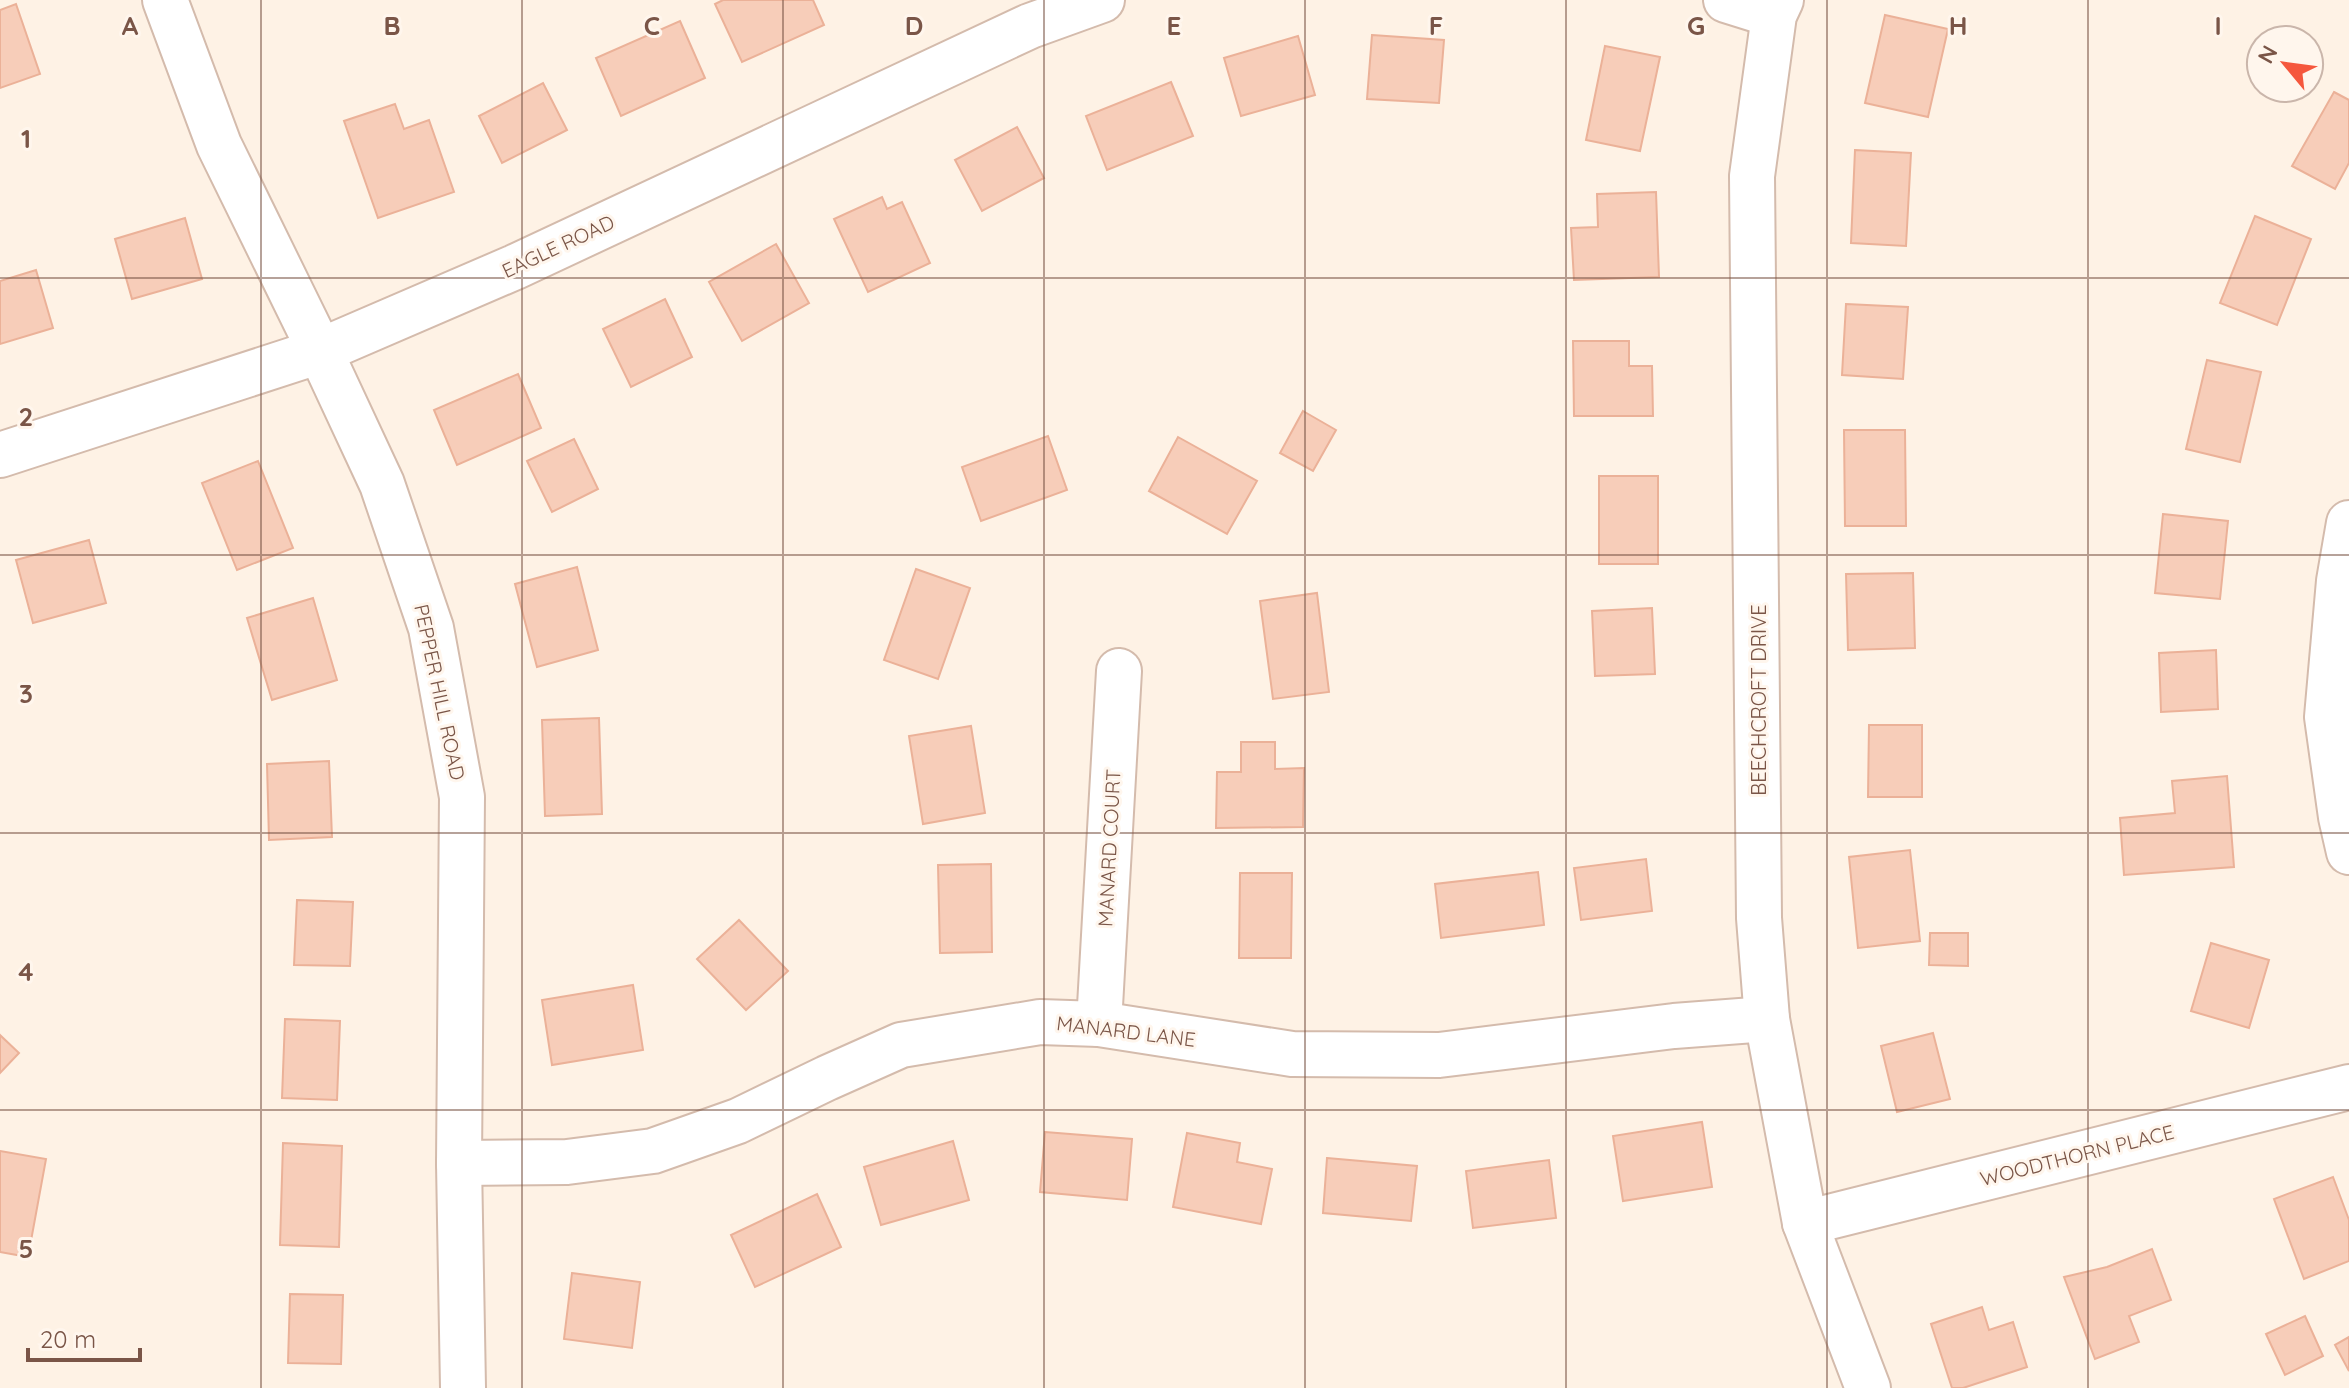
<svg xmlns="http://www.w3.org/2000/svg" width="2349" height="1388" viewBox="0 0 2349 1388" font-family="Quicksand,sans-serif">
  <rect width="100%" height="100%" fill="#fef2e5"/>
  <g fill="#f7cdb9" stroke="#ebb198" stroke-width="2">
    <polygon points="723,0 813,0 824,25 742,62 715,4"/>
    <polygon points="16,4 40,74 0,88 0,10"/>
    <polygon points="1885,15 1948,29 1928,117 1865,103"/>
    <polygon points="680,21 705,78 621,116 596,58"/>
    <polygon points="1372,35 1444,40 1439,103 1367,99"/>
    <polygon points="1298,36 1315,95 1241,116 1224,58"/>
    <polygon points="1605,46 1660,57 1640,151 1586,140"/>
    <polygon points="1171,82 1193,136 1107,170 1086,116"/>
    <polygon points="543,83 567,130 502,163 479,116"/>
    <polygon points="2334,92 2349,100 2349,163 2335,189 2292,166"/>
    <polygon points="395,104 404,129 429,120 454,192 378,218 344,121"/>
    <polygon points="1017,127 1044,178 982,211 955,160"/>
    <polygon points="1855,150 1911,153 1906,246 1851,243"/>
    <polygon points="1656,192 1659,277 1574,280 1571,228 1598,227 1597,194"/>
    <polygon points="882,197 887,209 902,202 930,263 868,292 834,219"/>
    <polygon points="2255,216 2311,239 2277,325 2220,303"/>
    <polygon points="185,218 202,279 132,299 115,239"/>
    <polygon points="776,244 809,303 742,341 709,282"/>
    <polygon points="36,270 53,328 0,344 0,281"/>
    <polygon points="665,299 692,357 631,387 603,329"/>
    <polygon points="1846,304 1908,307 1903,379 1842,375"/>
    <polygon points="1573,341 1629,341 1629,366 1652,366 1653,416 1574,416"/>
    <polygon points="2207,360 2261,372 2240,462 2186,449"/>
    <polygon points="518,374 541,428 457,465 434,410"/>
    <polygon points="1303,411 1336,430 1313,471 1280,453"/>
    <polygon points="1844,430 1905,430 1906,526 1845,526"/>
    <polygon points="1048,436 1067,490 981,521 962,467"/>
    <polygon points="1178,437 1257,481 1227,534 1149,491"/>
    <polygon points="574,439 598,489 552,512 527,461"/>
    <polygon points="258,461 293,548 237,570 202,483"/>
    <rect x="1599" y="476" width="59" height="88"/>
    <polygon points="2163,514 2228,521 2220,599 2155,593"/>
    <polygon points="89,540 106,603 33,623 16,560"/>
    <polygon points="577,567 598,650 537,667 515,584"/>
    <polygon points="916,569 970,588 938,679 884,660"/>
    <polygon points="1913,573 1915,648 1848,650 1846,574"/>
    <polygon points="1317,593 1329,692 1273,699 1260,601"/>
    <polygon points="313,598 337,680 272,700 247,618"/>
    <polygon points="1652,608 1655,674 1595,676 1592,611"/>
    <polygon points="2216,650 2218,709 2161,712 2159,653"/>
    <polygon points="599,718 602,814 545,816 542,720"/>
    <polygon points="1869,725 1922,725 1922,797 1868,797"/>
    <polygon points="971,726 985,813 923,824 909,736"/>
    <polygon points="1241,742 1275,742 1275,769 1304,768 1303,827 1216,828 1217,772 1241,772"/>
    <polygon points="329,761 332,837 269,840 267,764"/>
    <polygon points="2227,776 2234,867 2124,875 2120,818 2175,813 2172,781"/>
    <polygon points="1910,850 1920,941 1858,948 1849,857"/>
    <polygon points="1646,859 1652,911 1581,920 1574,868"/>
    <polygon points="991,864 992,952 940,953 938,865"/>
    <polygon points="1538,872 1544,925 1441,938 1435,884"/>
    <polygon points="1240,873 1292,873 1291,958 1239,958"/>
    <polygon points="297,900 353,902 350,966 294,965"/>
    <polygon points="739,920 788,971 746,1010 697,959"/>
    <polygon points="1930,933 1968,933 1968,966 1929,965"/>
    <polygon points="2211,943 2269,960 2249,1028 2191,1011"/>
    <polygon points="633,985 643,1050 552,1065 542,1000"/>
    <polygon points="285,1019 340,1021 337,1100 282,1098"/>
    <polygon points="1933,1033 1950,1099 1897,1112 1881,1046"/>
    <polygon points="0,1035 19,1053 0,1073"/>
    <polygon points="1702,1122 1712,1187 1623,1201 1613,1136"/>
    <polygon points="1045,1132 1132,1139 1127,1200 1040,1192"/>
    <polygon points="1187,1133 1240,1143 1237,1162 1272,1169 1261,1224 1173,1207"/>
    <polygon points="953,1141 969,1200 881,1225 864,1167"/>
    <polygon points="283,1143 342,1146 339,1247 280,1245"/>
    <polygon points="0,1151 46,1159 28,1257 0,1252"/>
    <polygon points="1327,1158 1417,1166 1411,1221 1323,1213"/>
    <polygon points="1549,1160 1556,1218 1473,1228 1466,1171"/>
    <polygon points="2333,1177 2349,1220 2349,1261 2304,1279 2274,1199"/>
    <polygon points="817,1194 841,1247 755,1287 731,1235"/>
    <polygon points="2152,1249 2171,1300 2129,1316 2139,1342 2095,1359 2064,1277 2107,1267"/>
    <polygon points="572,1273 640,1282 632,1348 564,1339"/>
    <polygon points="290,1294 343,1295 341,1364 288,1363"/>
    <polygon points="1982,1307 1989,1330 2013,1322 2027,1367 1963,1388 1952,1388 1931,1324"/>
    <polygon points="2305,1316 2323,1356 2285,1375 2266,1334"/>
    <polygon points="2349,1337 2349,1371 2335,1345"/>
  </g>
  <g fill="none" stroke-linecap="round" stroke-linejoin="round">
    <defs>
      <g id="minor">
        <polyline points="165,0 219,145 320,351 382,484 431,628 462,797 459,1163 463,1388"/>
        <polyline points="1726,0 1774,15"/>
        <polyline points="1781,0 1774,15 1752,176 1759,918 1767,1019 1805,1223 1868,1388"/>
        <polyline points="0,455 320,351 515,267 1030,26 1102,0"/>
        <polyline points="2349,523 2339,581 2327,717 2341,817 2349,852"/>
        <polyline points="1099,1024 1119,671"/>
        <polyline points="459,1163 567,1162 653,1151 738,1121 827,1078 901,1045 1040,1022 1099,1024 1292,1054 1439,1055 1674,1026 1767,1019"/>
        <polyline points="1805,1223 2349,1087"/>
      </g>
    </defs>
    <use href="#minor" stroke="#d4bbac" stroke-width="48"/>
    <use href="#minor" stroke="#fff" stroke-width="44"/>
  </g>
  <path fill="none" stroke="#7a5547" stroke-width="2" stroke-opacity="0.55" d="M261,0V1388M522,0V1388M783,0V1388M1044,0V1388M1305,0V1388M1566,0V1388M1827,0V1388M2088,0V1388M0,278H2349M0,555H2349M0,833H2349M0,1110H2349"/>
  <g text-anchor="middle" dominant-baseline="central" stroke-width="6" stroke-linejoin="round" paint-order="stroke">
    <g font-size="20" fill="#7a5547" stroke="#fff6ed">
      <text transform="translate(558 246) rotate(-25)">EAGLE ROAD</text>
      <text transform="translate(440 692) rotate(78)">PEPPER HILL ROAD</text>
      <text transform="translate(1758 700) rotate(-90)">BEECHCROFT DRIVE</text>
      <text transform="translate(1109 848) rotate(-87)">MANARD COURT</text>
      <text transform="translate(1126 1031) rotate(7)">MANARD LANE</text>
      <text transform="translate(2077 1155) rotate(-14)">WOODTHORN PLACE</text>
    </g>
  </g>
  <g font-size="26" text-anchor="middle" font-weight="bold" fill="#7a5547" stroke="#fff6ed" stroke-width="6" stroke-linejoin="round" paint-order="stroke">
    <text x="130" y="35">A</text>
    <text x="392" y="35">B</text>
    <text x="652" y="35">C</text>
    <text x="914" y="35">D</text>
    <text x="1174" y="35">E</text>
    <text x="1436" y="35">F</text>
    <text x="1696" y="35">G</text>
    <text x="1958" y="35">H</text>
    <text x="2218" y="35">I</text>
    <text x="26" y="148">1</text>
    <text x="26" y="426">2</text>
    <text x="26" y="703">3</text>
    <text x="26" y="981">4</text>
    <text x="26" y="1258">5</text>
  </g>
  <g transform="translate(2285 64) rotate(299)"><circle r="38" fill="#fff6ed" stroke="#cab6ab" stroke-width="2"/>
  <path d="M0-6L14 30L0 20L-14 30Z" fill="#f5573d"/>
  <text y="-12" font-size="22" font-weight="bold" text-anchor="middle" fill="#7a5547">N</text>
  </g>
  <path d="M28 1348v12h112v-12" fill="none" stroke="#7a5547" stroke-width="4"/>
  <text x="40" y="1348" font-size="24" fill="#7a5547" stroke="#fff6ed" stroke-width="6" paint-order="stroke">20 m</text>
</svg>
